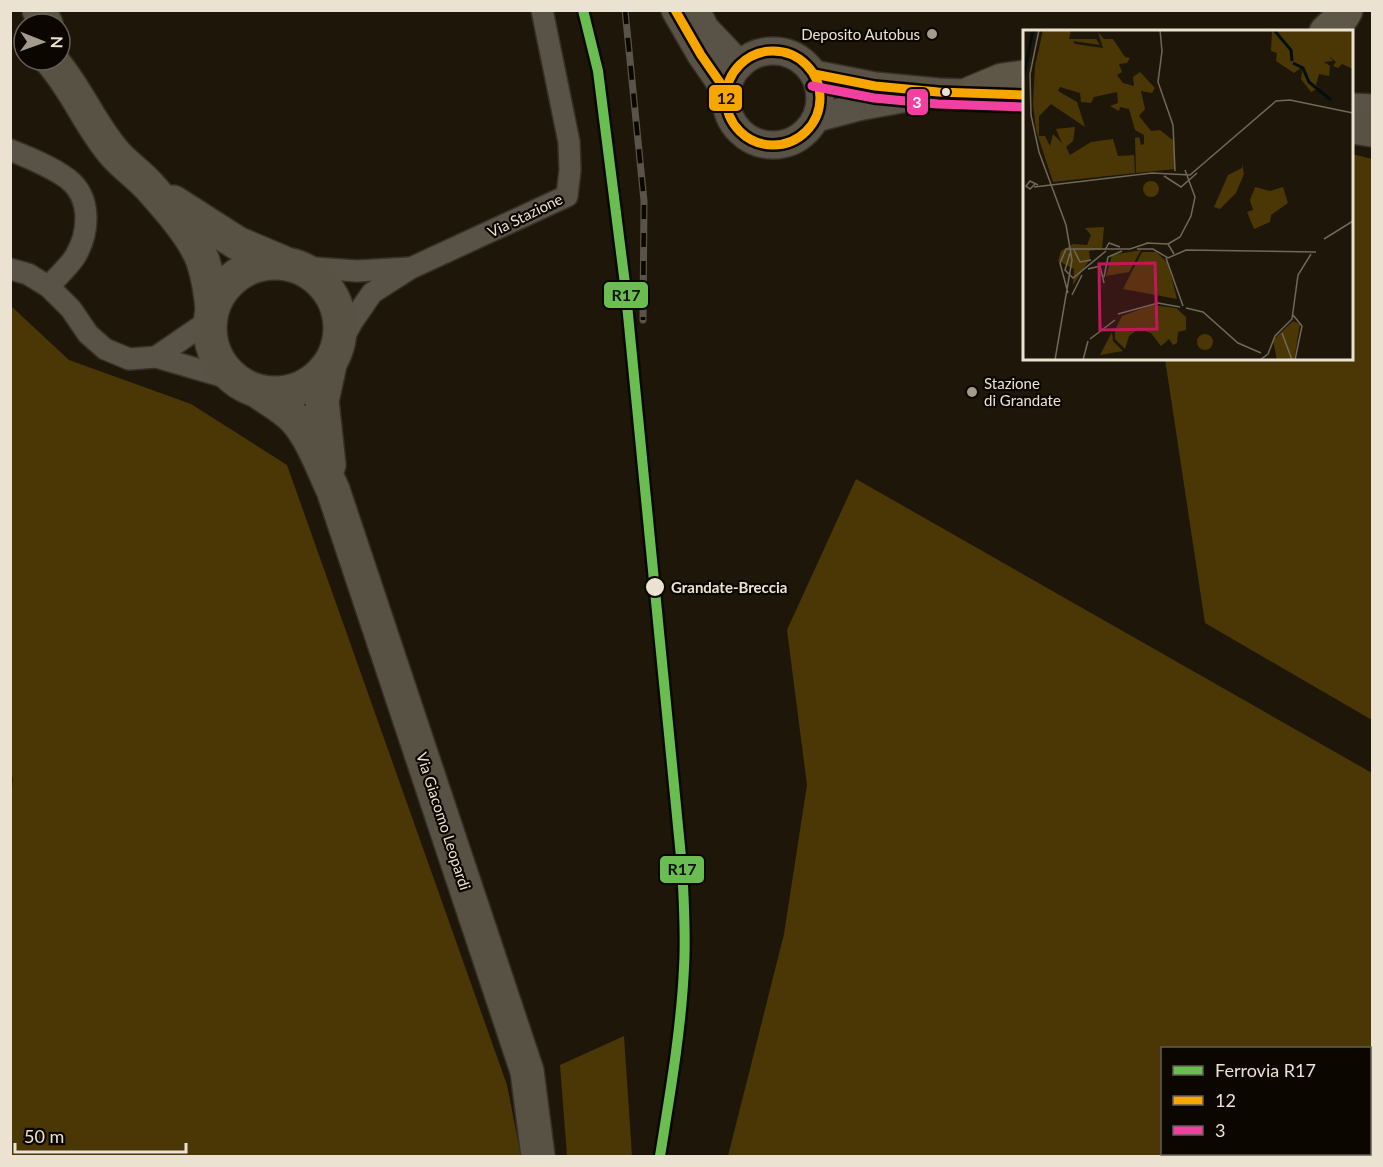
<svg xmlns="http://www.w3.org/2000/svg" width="1383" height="1167" viewBox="0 0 1383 1167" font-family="Lato,sans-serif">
  <rect width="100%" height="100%" fill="#1e1709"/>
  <g fill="#4a3705" fill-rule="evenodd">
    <polygon points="1352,154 1372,159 1372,720 1205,623 1165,359 1352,358"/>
    <polygon points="11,306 69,360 191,404 287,465 507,1085 521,1156 11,1156 10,803 13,779 10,771"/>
    <path d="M856,479L1372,773V1156H728L784,934L807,785L787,630ZM1162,1048H1370V1154H1162Z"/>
    <polygon points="624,1036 632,1156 567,1156 560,1065"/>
  </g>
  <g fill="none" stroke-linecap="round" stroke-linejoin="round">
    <defs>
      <g id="minor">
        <path d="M10,150C30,158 52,167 68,179C92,198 89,232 76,255C71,265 57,276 49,287"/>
        <polyline points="299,267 357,271 410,268"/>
        <polyline points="10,269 28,274 49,287 71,309 88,334 105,349 129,359 156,357 235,380"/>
        <polyline points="338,348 352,322 372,293 411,268 567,196 570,170 569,142 542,10"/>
        <polyline points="156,357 210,320"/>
      </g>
      <g id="tertiary">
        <polyline points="675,10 701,55 726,91"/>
        <polyline points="696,10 705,28 740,65"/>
        <circle cx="773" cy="98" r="47"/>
        <polyline points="814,74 875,86 938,92 1024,95"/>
        <polyline points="1352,107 1372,108"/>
        <polyline points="817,118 858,107 907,98"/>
      </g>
      <g id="primary">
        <polyline points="39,10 46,24"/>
        <path d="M51,60C77,89 90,126 116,155C126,166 139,175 149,186C167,206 194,236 203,261C208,277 211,293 212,310"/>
        <polyline points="1352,127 1372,130"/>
        <polyline points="173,202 237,243 282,262"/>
        <circle cx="275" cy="328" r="65"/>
        <path d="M257,391C270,400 285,408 295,419C311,436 323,469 333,490L527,1071L538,1156"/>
        <polyline points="329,465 322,401 330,364"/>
      </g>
      <g id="motorway">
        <polyline points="1326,32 1342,17 1346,10"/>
        <polyline points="971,93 1002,80 1024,77"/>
      </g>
    </defs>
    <use href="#minor" stroke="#363027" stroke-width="24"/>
    <use href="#tertiary" stroke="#363027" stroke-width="30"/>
    <use href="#primary" stroke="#363027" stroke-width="36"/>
    <use href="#motorway" stroke="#363027" stroke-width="36"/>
    <use href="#minor" stroke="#595247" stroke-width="21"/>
    <use href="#tertiary" stroke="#595247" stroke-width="27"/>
    <use href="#primary" stroke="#585244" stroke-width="33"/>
    <use href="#motorway" stroke="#5e5646" stroke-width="33"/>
    <defs>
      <polyline id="rail" points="625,10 644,201 643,320"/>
    </defs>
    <use href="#rail" stroke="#5a5349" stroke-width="7"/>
    <use href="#rail" stroke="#0b0600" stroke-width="4.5" stroke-dasharray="14" stroke-linecap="butt"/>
    <defs>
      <g id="bus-1">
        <polyline points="675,10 701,55 726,91"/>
        <circle cx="773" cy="98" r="47"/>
        <polyline points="814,74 875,86 938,92 1024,95"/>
      </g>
      <polyline id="bus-2" points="812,86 874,98 938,104 1024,107"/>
    </defs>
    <use href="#bus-1" stroke="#0b0600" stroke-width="14"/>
    <use href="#bus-2" stroke="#0b0600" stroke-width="14"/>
    <use href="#bus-1" stroke="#f7a600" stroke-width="9"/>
    <use href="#bus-2" stroke="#f240a1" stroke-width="9"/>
    <defs>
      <path id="rail-1" d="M583,10L598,71L625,284L682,867C684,901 686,935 684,968C681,1031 670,1094 660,1156"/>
    </defs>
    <use href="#rail-1" stroke="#0b0600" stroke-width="15"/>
    <use href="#rail-1" stroke="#69bd51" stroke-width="10"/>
  </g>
  <g fill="#a39b8b" stroke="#0b0600" stroke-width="2">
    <circle cx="932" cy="34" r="6"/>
    <circle cx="972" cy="392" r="6"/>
  </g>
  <g fill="#ebe2d1" stroke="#0b0600" stroke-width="2">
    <circle cx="946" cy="92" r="5"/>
    <circle cx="655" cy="587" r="10"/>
  </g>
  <g text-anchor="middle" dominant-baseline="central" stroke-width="4.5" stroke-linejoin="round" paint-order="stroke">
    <g font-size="15" fill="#ebe2d1" stroke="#0b0600" text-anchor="end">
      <text x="920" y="34">Deposito Autobus</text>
      <text x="984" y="383" text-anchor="start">Stazione<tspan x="984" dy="17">di Grandate</tspan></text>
    </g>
    <g font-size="15" fill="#ebe2d1" stroke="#0b0600">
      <text transform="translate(525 215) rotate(-26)">Via Stazione</text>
      <text transform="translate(444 821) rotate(72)">Via Giacomo Leopardi</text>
    </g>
    <g font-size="15" font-weight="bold" fill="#ebe2d1" stroke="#0b0600" text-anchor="start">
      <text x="671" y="587">Grandate-Breccia</text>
    </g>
  </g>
  <g transform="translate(1023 30)">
    <rect width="330" height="330" fill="#1e1709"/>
    <path d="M20,0H48L46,9H73L77,15L50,11L52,14L80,18L75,2L81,9H90L102,27L107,28L104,33L96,34L99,42L94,45L100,53L111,56L110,47L117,42L132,58L129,63L118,61L122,79L116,86L128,101L137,100L151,111L152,139L113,143L112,108L116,107L118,115L121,114V105L112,100L106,79L97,77L96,81L87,76L95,73L94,62L71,67L68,73L58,72L57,63L37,57L35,61L54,72L62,97L28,74L16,86V106H22L27,116L30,104L39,113L33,99L52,97L50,111L43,117L47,125L68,112L90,109L95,126L111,125L112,143L30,152L13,100L10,74L12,36ZM249,0H330V39L319,34L315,38L310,36L313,32L306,26L310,31L301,32L307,36L306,46L296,44L293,55L296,58L288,62L278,49L280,36L271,43L253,31L254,23L248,21ZM219,133L221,144L213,163L197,179L191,177L205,145L219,138ZM120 159a8 8 0 1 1 16 0a8 8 0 1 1-16 0ZM232,157L247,161L260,157L265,173L248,185L247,192L231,199L224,182L230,180L227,170ZM81,197L79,219L66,221L67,229L50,255L51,239L35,231L38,221L50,214L64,215L68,205L62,198ZM118,220L106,242L83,246L89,225ZM119,222H133L145,233L154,269L100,259ZM129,275L153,278L163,287V300L155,302L154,313L150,315L146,309L138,316L128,303L115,299L106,306L102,319L92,309V300L99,286ZM270,291L277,294L271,330H254L250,310ZM89,302L90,311L100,321L77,325ZM174 312a8 8 0 1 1 16 0a8 8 0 1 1-16 0Z" fill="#4a3705"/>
    <path fill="none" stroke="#050e0e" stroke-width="3" d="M251,0L268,20L269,31M270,33L280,38L286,52L308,70M0,50L10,0"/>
    <path fill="none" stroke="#706859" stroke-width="1.5" d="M16,0L7,44L8,85L16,122L43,195L49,230L32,330M137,0L139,21L135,52L150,95L152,141M141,146L158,157L174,143M12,154L7,159L3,156L7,151L15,155M11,157L129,143L167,145L253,71L267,70L330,83M301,209L330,191M123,213L145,214L151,224M145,214L157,207L168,186L172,167L162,140M114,219H130L145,228L163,220L293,222M51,220L57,232L68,230M82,220L86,213L97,217M47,223L42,240L50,248L83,221M143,228L160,276M65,239L77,236L81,253M81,247L85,227L99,221M45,263L37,233L43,219H107L125,213M49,265L59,245M163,278L180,282L215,313L238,323M95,284L135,273L157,277M270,285L279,296L272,330M259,303L269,330M67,309L92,290M60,330L65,311M237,330L245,324L252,306L269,289L275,245L288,224"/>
    <path fill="#c2185b" fill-opacity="0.15" stroke="#c2185b" stroke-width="3" d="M132,233L134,299L77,300L76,234Z"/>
    <rect width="330" height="330" fill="none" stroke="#ebe2d1" stroke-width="3"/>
  </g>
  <g stroke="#0b0600" stroke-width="2">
    <rect x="708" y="84" width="35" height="28" rx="6" fill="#f7a600"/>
    <rect x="906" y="88" width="23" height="28" rx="6" fill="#f240a1"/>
    <rect x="603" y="281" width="46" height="28" rx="6" fill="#69bd51"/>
    <rect x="659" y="855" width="46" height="29" rx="6" fill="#69bd51"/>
  </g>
  <g font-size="16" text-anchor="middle" font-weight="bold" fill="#fff">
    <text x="917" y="108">3</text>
  </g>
  <g font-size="16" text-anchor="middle" font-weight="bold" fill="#111">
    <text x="726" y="104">12</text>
    <text x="626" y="301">R17</text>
    <text x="682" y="875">R17</text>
  </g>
  <rect width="1383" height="1167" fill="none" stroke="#ebe2d1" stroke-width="24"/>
  <rect x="1161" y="1047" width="210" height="108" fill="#0b0600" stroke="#655e54" stroke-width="1.5"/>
  <rect x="1173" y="1066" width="30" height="9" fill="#69bd51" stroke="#655e54" stroke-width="1.5"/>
  <text x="1215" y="1077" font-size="18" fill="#ebe2d1">Ferrovia R17</text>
  <rect x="1173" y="1096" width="30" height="9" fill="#f7a600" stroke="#655e54" stroke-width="1.5"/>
  <text x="1215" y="1107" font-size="18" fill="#ebe2d1">12</text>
  <rect x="1173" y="1126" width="30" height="9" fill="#f240a1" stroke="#655e54" stroke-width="1.5"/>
  <text x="1215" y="1137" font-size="18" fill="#ebe2d1">3</text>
  <g transform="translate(42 42) rotate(91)"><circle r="28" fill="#0b0600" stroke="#655e54" stroke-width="1.5"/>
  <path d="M0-4.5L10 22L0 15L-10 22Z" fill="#a39b8b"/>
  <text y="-9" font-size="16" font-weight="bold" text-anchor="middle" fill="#ebe2d1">N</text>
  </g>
  <path d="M15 1143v9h171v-9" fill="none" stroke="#ebe2d1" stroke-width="3"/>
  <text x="24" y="1143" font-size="18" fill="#ebe2d1" stroke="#0b0600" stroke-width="4.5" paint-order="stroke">50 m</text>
</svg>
